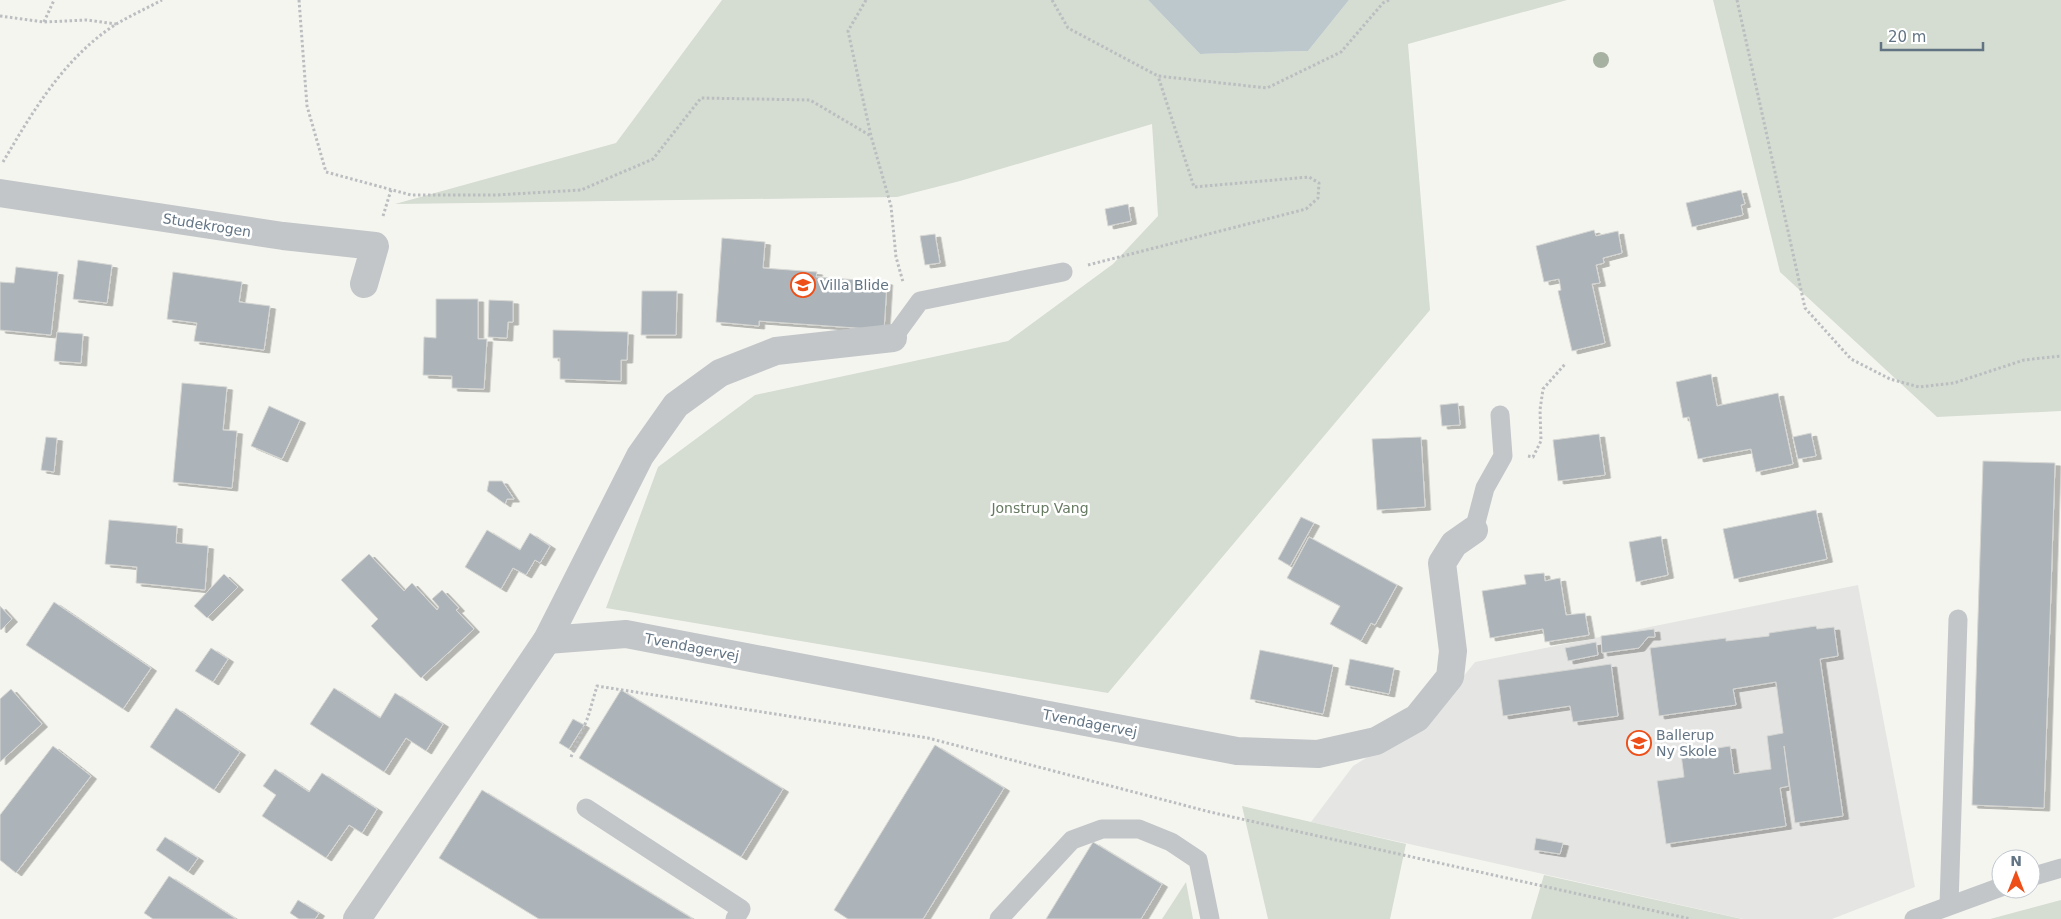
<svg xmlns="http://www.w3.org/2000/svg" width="2061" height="919" viewBox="0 0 2061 919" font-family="'DejaVu Sans',sans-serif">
  <defs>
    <filter id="shadow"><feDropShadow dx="5.5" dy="3" stdDeviation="0" flood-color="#0004"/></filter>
  </defs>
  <rect width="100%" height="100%" fill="#f5f5f0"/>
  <polygon fill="#e5e6e4" points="1858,585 1915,887 1832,919 1743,919 1311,822 1353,766 1427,721 1475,662"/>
  <g fill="#d5dcd1">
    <polygon points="722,0 1148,0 1200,54 1308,51 1349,0 1567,0 1408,44 1430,310 1108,693 606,608 658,467 755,395 1008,341 1113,264 1158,216 1152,124 960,181 897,197 395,204 616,143"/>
    <polygon points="1713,0 2061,0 2061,411 1937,417 1780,272"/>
    <polygon points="1242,806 1406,844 1390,919 1268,919"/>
    <polygon points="1544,875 1742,919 1531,919"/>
    <polygon points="1186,882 1193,919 1162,919"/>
    <polygon points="2061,900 2061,919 1990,919"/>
  </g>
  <polygon fill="#bdc8cd" points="1148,0 1349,0 1308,51 1200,54"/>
  <g fill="#acb4b9" stroke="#d6d6d3" filter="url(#shadow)">
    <polygon points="1741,190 1745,204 1741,205 1743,215 1692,227 1686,203"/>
    <polygon points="1128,204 1131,221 1108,226 1105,209"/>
    <polygon points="1594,230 1596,236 1618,231 1622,253 1603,258 1604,263 1596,265 1600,283 1592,284 1605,343 1572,351 1558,291 1561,290 1559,279 1544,282 1536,246"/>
    <polygon points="935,234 940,263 925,265 920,236"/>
    <polygon points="722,238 765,242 763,268 817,272 816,277 887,282 884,330 772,322 759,321 759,326 716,322"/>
    <polygon points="78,260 112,265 107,303 73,299"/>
    <polygon points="16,267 58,272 51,335 0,330 0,282 14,283"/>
    <polygon points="173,272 242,282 239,302 270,306 264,350 194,341 197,323 167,319"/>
    <polygon points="642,291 677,291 676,335 641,335"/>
    <polygon points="436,299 478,299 478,339 487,339 484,389 452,388 452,376 423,375 424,337 436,338"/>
    <polygon points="489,300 513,301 513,322 508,322 507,338 488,337"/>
    <polygon points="553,330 628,332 627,360 621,360 621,381 560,379 560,358 553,358"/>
    <polygon points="57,332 83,334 81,363 54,361"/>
    <polygon points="1711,374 1717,406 1778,393 1793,464 1756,472 1751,449 1698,459 1689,417 1683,418 1676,382"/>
    <polygon points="182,383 227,387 223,430 237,431 232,488 173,482"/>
    <polygon points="1458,403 1460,425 1442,426 1440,405"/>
    <polygon points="269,406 300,420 282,459 251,446"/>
    <polygon points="1811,433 1816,456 1798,459 1793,437"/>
    <polygon points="1599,434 1605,475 1558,481 1553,440"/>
    <polygon points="46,437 57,438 54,472 41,470"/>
    <polygon points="1421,437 1425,507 1377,510 1372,439"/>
    <polygon points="1983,461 2055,463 2044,808 1972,805"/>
    <polygon points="489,481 502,481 514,499 507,499 505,504 487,491"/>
    <polygon points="1816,510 1827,559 1734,579 1723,529"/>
    <polygon points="1301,517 1314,523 1290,566 1278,559"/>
    <polygon points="109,520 177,526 176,543 208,546 205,590 136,583 137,567 105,564"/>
    <polygon points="487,530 520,550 530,533 550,546 540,563 535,560 526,575 513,568 501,589 465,567"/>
    <polygon points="1661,536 1668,575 1636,582 1629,542"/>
    <polygon points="1309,537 1397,585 1375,625 1371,623 1361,641 1330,624 1340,606 1287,578"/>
    <polygon points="369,554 404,591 412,583 437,610 439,607 432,599 442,590 459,608 456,610 474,629 421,678 371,626 378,619 341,580"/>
    <polygon points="1544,573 1545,581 1560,578 1566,615 1585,613 1589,635 1545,642 1543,629 1490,638 1482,591 1526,584 1524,575"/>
    <polygon points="224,574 238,587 207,618 194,606"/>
    <polygon points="54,602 151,668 123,709 26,645"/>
    <polygon points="0,606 12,619 1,630 0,629"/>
    <polygon points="1816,626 1817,629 1834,627 1838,656 1820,659 1843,816 1795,823 1784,746 1789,786 1780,788 1786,826 1666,844 1657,781 1684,777 1681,754 1730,746 1734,774 1771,769 1767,736 1783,733 1776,682 1733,689 1736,705 1659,716 1650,648 1726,638 1726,641 1769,636 1769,633"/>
    <polygon points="1654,629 1655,637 1648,637 1639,648 1602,653 1601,636"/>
    <polygon points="1596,642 1598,655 1568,661 1565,648"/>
    <polygon points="211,648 228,659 213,682 195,671"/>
    <polygon points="1260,650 1333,665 1323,714 1250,699"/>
    <polygon points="1350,659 1394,668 1389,694 1345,685"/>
    <polygon points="1611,664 1618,716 1573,722 1570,706 1503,716 1498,680"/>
    <polygon points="334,688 380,718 395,693 443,724 426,751 406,738 384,772 310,724"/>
    <polygon points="11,689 42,724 0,762 0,699"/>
    <polygon points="621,690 783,789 741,857 579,758"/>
    <polygon points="176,708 240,752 214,790 150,747"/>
    <polygon points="573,719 584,725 569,749 559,743"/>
    <polygon points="935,745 1004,788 923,919 848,919 834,910"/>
    <polygon points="53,746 91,776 16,873 0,860 0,815"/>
    <polygon points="275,769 309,792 322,773 377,809 362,833 349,825 326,858 262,816 276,795 263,786"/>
    <polygon points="482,790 693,919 539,919 439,858"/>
    <polygon points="165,837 198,858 188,872 156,850"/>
    <polygon points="1536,838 1563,843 1560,854 1534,850"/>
    <polygon points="1093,842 1162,884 1141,919 1046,919"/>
    <polygon points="169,876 236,919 153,919 144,913"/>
    <polygon points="298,900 319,913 315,919 299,919 290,913"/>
  </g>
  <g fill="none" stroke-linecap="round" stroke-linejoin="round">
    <g stroke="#bbbec0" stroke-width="3" stroke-dasharray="2.5 2.5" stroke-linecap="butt">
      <polyline points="299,0 307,106 326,172 411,195 496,195 581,190 653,159 701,98 810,100 871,136"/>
      <polyline points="866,0 848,31 871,136 891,206 896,257 903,282"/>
      <polyline points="1052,0 1068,28 1158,76 1267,88 1341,52 1383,3 1389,0"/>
      <polyline points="1737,0 1805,308 1851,359 1890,379 1919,387 1954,383 2024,360 2061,356"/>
      <polyline points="0,16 44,22 87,20 116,24"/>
      <polyline points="44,22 54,0"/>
      <path d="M3,162C33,111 65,56 118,23C132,15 147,8 162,0"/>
      <polyline points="383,216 391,190"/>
      <polyline points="1088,265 1306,209 1318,198 1319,183 1309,177 1194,187 1158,76"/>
      <polyline points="1528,456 1533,457 1541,441 1540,410 1543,389 1566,363"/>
      <polyline points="571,757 588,717 597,686 928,738 1210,812 1691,919"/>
    </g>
    <g stroke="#c2c6c9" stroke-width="19">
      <polyline points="893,338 920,301 1063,272"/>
      <polyline points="1474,530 1485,488 1503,456 1500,415"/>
      <polyline points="586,808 741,909 735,919"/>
      <polyline points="2031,877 2061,868"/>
      <polyline points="1949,905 1958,619"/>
      <polyline points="999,919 1072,840 1102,829 1139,829 1171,842 1198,860 1210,919"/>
      <polyline points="1914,919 2001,887"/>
    </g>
    <g stroke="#c2c6c9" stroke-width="28">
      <polyline points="0,193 283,236 375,246 364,284"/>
      <polyline points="547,640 626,634 1237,751 1318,754 1376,741 1417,718 1450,677 1453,651 1442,563 1454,544 1474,530"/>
      <polyline points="357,919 547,640 640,456 676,405 720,373 776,351 893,338"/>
    </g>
  </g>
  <circle fill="#a6b1a1" cx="1601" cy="60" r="8"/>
  <defs>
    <symbol id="school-ring" viewBox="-11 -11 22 22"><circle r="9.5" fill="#fff" stroke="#ee4e18" stroke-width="1.5"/><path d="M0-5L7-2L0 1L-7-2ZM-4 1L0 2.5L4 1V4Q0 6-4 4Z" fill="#ee4e18"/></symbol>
  </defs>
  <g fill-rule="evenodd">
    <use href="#school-ring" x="789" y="271" width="28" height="28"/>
    <use href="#school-ring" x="1625" y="729" width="28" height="28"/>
  </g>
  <g text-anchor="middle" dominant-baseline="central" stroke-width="5" stroke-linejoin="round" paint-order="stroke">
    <g font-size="14" fill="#627484" stroke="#fff">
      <text transform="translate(207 225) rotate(9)">Studekrogen</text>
      <text transform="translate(692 647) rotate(11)">Tvendagervej</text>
      <text transform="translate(1090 723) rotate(11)">Tvendagervej</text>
    </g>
    <g font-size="14" fill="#627484" stroke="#fff" text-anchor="start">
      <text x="820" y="285">Villa Blide</text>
      <text x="1656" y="735">Ballerup<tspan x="1656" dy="16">Ny Skole</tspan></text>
    </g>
    <g font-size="14" fill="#667a61" stroke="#fff">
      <text x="1040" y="508">Jonstrup Vang</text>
    </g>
  </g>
  <g transform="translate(2016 874)"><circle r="24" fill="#ffffff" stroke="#c0c7ce"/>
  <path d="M0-4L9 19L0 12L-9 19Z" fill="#ee4e18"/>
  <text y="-8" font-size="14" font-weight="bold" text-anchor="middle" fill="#627484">N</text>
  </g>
  <path d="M1881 42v8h102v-8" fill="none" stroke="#627484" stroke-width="2.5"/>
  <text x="1888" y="42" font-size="15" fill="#627484" stroke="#ffffff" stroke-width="4" paint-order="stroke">20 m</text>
</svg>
